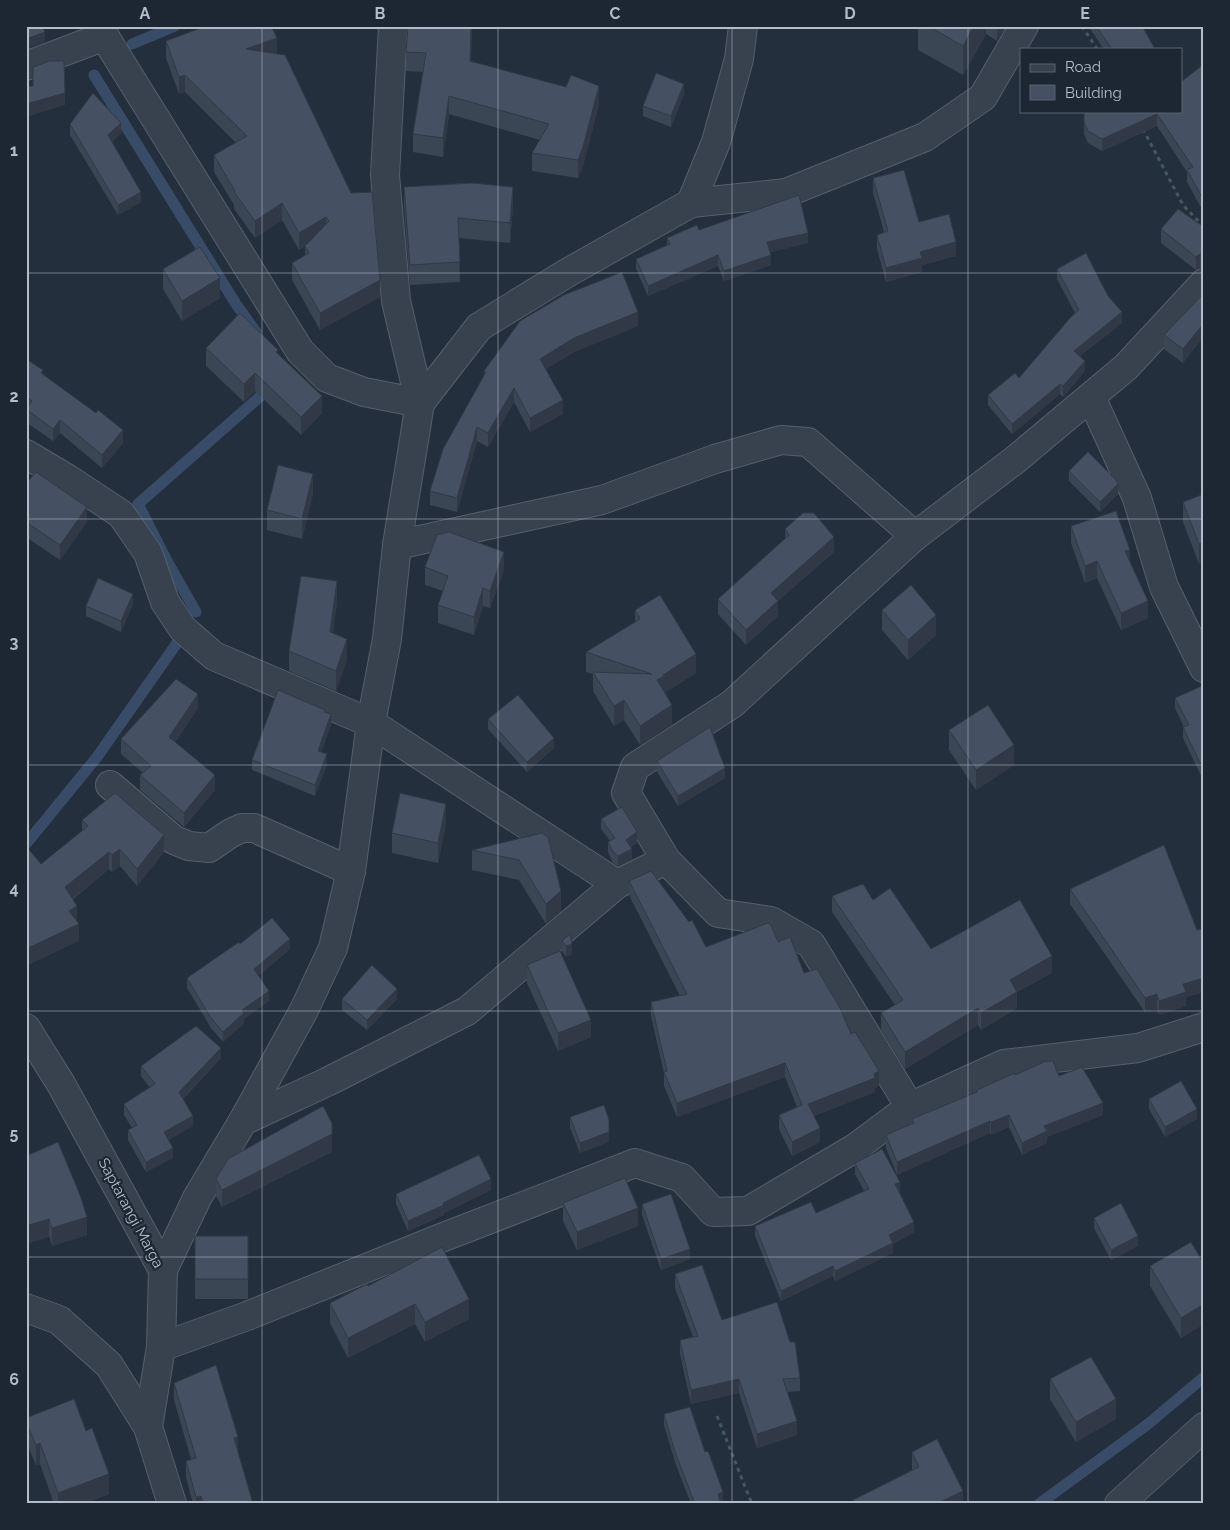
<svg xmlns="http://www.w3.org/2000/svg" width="1230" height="1530" viewBox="0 0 1230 1530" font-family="Raleway,sans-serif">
  <rect width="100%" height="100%" fill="#242f3e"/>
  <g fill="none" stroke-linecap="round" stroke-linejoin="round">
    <g stroke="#394c67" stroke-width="11">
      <polyline points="132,44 175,26"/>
      <polyline points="94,75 236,304 256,332"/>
      <polyline points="196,612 167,561 138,504 272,386"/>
      <polyline points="26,844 97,757 177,643"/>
      <polyline points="1039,1504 1148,1424 1204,1377"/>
    </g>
    <defs>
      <g id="minor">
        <polyline points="98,26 300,351 327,378 364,392 420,403 479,327 567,273 691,203 716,142 739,59 743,26"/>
        <polyline points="26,66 105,36"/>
        <polyline points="691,203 786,193 925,137 983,97 1024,26"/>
        <polyline points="1091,397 1137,498 1164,587 1204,668"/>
        <polyline points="26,454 68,479 121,514 148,553 165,602 183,629 214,656 371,723 617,884"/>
        <polyline points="397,545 602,500 715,459 781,440 808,442 915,536"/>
        <polyline points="110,785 174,840 189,846 209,848 231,833 242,828 254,828 351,871"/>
        <polyline points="26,1028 61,1084 163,1270 161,1347 148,1427 172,1504"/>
        <polyline points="910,1107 811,944 771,921 718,913 666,860 626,793 635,767 732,704 915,536 1015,460 1126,367 1204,283"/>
        <polyline points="243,1121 327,1082 467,1011 617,884 666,860"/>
        <polyline points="163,1270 197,1198 243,1121 304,1010 333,948 351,871 371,723 387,639 397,545 420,403 396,301 385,175 393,26"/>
        <polyline points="26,1308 59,1320 109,1365 148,1427"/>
        <polyline points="161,1347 247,1316 441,1238 635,1163 682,1178 713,1212 748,1211 855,1148 910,1107 1004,1064 1138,1048 1204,1027"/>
        <polyline points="1119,1504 1204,1427"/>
      </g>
    </defs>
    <use href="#minor" stroke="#565f6c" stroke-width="30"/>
    <g stroke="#44595c" stroke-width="3" stroke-dasharray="4 4" stroke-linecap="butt">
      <polyline points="1082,26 1097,49"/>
      <polyline points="1143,129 1183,205 1204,227"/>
      <polyline points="717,1416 752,1504"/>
    </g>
    <use href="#minor" stroke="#38414e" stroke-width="28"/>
  </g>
  <g fill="#3b4654">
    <polygon points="199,26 271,26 277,54 380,297 320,330 292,280 292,263 305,256 305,246 299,250 282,220 255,238 234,209 234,205 214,172 214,155 236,143 185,92 179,94 166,58 166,41 199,29"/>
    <polygon points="472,26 471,61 599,104 583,166 578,178 532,171 532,153 540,140 449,114 443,157 413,152 413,134 423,72 406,71 406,52"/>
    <polygon points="918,26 1006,26 997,41 986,34 963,75 918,50"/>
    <polygon points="1088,26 1142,26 1155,49 1104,49"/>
    <polygon points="1204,64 1204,211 1203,211 1187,182 1187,172 1157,126 1102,151 1088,143 1084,134 1084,111 1181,111"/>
    <polygon points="684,94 671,127 643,116 643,106"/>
    <polygon points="70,124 121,133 112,142 141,202 118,215 70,135"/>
    <polygon points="873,178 919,222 956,256 922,265 922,272 886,282 877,249 877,235 884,232 873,193"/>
    <polygon points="404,187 513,207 510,243 459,238 460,282 410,285 404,207"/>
    <polygon points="1204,227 1204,268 1200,268 1196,270 1161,243 1161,229"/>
    <polygon points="699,230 808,243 770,252 771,265 724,281 718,266 648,296 636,269 636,259 667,245 667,238"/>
    <polygon points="163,269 220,298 182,321 163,289"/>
    <polygon points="1057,269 1122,323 1080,356 1085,371 1063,397 1060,394 1012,434 988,405 988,395 1019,378 1075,313 1057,279"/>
    <polygon points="1204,293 1204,336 1183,363 1164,349 1164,335"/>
    <polygon points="638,326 574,352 546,369 563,414 530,432 514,402 488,447 477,441 457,512 430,505 430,491 484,375 484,371"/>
    <polygon points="206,348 278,353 322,413 301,435 255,391 244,402 206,366"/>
    <polygon points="26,359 123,443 102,468 60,433 53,441 26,422"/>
    <polygon points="1069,471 1118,494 1100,512 1069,481"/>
    <polygon points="26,478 87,522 60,560 26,537"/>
    <polygon points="313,494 302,539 267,530 267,510"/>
    <polygon points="1204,494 1199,564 1183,522 1183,502"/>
    <polygon points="1071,526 1130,561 1148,618 1121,630 1097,578 1085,583 1071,543"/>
    <polygon points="785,529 834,552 778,601 778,616 746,645 718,614 718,599 785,539"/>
    <polygon points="425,567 504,570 490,608 483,606 474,635 438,623 438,605 443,591 425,585"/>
    <polygon points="337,601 333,633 347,659 336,691 289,671 289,651"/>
    <polygon points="133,604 121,632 86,616 86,606"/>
    <polygon points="635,610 696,673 666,692 672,724 640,745 624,720 614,726 593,691 593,674 586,672 586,652 635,623"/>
    <polygon points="882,610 936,635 908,660 882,630"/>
    <polygon points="1204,685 1202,778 1183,738 1183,727 1184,727 1175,708 1175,698"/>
    <polygon points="198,708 175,742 215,790 184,827 140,790 140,775 143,773 121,754 121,739"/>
    <polygon points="325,712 331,725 321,752 327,765 315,796 252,770 252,760"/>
    <polygon points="488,719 554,748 527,772 488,729"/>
    <polygon points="949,730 1014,765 976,790 949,750"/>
    <polygon points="657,761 725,778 678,806 657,772"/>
    <polygon points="601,819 637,843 631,847 632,859 618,866 613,863 608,852 608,842 610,841 601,829"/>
    <polygon points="82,820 164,852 137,886 120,866 112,872 109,869 73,899 77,922 79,941 41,864 82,831"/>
    <polygon points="446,824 438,863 392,853 392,833"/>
    <polygon points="548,837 561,911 546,924 519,880 472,870 472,850"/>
    <polygon points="629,881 706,947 778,942 804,973 851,1034 879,1085 875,1088 875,1092 814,1116 820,1142 792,1156 779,1129 779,1115 797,1107 785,1077 677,1117 664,1086 664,1073 651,1016 651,1002 680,996 629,895"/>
    <polygon points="1070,889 1197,930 1204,928 1204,992 1186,997 1186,1006 1159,1015 1157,1009 1145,1012 1070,904"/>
    <polygon points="832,896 873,900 931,949 1052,973 1017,992 1017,1008 981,1030 978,1025 905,1069 881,1030 881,1013 895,1005 832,912"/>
    <polygon points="562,941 572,954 566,957 562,951"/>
    <polygon points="240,944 290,949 258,976 269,1001 244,1019 244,1023 223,1042 211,1028 187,988 187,978"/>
    <polygon points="527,965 591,1037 558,1051 527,983"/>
    <polygon points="342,999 397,999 367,1030 342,1010"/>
    <polygon points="221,1058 183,1099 193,1126 168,1140 173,1158 146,1172 128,1140 128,1130 132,1128 124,1115 124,1104 150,1088 141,1076 141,1066"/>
    <polygon points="1015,1075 1059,1076 1103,1115 1047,1137 1047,1143 1022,1155 1009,1127 991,1135 990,1133 897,1175 886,1148 886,1135 912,1124 912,1119 977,1092 977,1090"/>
    <polygon points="1149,1099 1197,1119 1165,1137 1149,1109"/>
    <polygon points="570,1117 609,1142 580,1153 570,1128"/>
    <polygon points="332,1134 332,1152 222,1207 216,1196 216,1179"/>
    <polygon points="26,1156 87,1235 52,1246"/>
    <polygon points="855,1163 900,1192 899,1192 914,1232 893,1244 893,1253 835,1281 833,1276 781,1301 755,1236 755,1226 816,1213 864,1191 855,1174"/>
    <polygon points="491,1190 444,1213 444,1215 408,1231 396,1204 396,1194"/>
    <polygon points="563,1203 638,1226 577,1250 563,1221"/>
    <polygon points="642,1204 690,1259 661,1270 642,1215"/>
    <polygon points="1094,1218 1138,1246 1111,1260 1094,1228"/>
    <rect x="195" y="1236" width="53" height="63"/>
    <polygon points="1204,1264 1204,1324 1181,1338 1150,1286 1150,1266"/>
    <polygon points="675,1274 722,1320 800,1378 800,1391 787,1392 797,1435 757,1448 739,1393 691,1404 680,1354 680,1340 693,1337 675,1288"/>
    <polygon points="368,1286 469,1319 425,1342 415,1324 348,1358 330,1323 330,1303"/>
    <polygon points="1050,1379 1116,1419 1076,1442 1050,1399"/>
    <polygon points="174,1383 238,1451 253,1504 193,1504 186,1477 186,1461 191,1459 174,1400"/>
    <polygon points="664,1414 705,1452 723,1502 720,1503 721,1504 691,1504 675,1462 664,1425"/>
    <polygon points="26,1418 109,1494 83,1504 54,1504 40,1464 36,1465 26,1442"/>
    <polygon points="912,1452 963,1504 853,1504 853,1500 912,1470"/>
  </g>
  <g fill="#303945">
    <polygon points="471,26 472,26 470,79 470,61"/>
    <polygon points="974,26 986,26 986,34 963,75 963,46"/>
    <polygon points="997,26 1006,26 997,41"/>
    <polygon points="45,32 45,42 26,49 26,39"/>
    <polygon points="277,38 277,55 246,49"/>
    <polygon points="185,75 185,92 179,94 179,77"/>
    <polygon points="684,84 684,94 671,127 671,116"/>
    <polygon points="599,86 599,104 583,166 578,178 578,160"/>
    <polygon points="65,93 65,105 26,117 26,104"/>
    <polygon points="449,96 449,114 443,157 443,138"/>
    <polygon points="1157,114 1157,126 1102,151 1102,139"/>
    <polygon points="121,123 121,133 108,146 108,135"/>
    <polygon points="513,187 513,207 510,243 510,223"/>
    <polygon points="141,192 141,202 118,215 118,205"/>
    <rect x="1203" y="199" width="1" height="12"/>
    <polygon points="282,203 282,220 255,238 255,221"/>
    <polygon points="326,217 326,234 299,250 299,233"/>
    <polygon points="808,233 808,243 767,253 767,242"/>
    <polygon points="956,242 956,256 922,265 922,272 886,282 886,268 920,252"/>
    <polygon points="1200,254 1200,268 1196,270 1196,257"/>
    <polygon points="718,255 718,266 648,296 648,286"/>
    <polygon points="771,255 771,265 724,281 724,271"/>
    <polygon points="220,278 220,298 182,321 182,301"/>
    <polygon points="380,280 380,297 320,330 320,313"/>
    <polygon points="638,312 638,326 574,352 540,373 540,359 574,338"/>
    <polygon points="1122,312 1122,323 1074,361 1074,351"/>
    <polygon points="1204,323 1204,336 1183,363 1183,349"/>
    <polygon points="1085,361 1085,371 1063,397 1063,386"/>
    <polygon points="255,373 255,391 244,402 244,384"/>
    <polygon points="1060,384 1060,394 1012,434 1012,424"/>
    <polygon points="514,388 514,402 488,447 488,433"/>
    <polygon points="322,396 322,413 301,435 301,417"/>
    <polygon points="563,400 563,414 530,432 530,418"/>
    <polygon points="60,420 60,433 53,441 53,429"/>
    <polygon points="477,427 477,441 457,512 457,498"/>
    <polygon points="123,430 123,443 102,468 102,455"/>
    <polygon points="313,474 313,494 302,539 302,519"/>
    <polygon points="1118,484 1118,494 1100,512 1100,502"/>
    <polygon points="87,507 87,522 60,560 60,545"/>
    <polygon points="834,537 834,552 778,601 778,616 746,645 746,630 771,593"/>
    <polygon points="1204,542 1204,562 1199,564 1199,544"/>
    <polygon points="1130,550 1130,567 1125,551"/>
    <polygon points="504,552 504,570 490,608 490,591"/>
    <polygon points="1097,561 1097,578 1085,583 1085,566"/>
    <polygon points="337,581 337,601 330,652 330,632"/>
    <polygon points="483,588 483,606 474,635 474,617"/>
    <polygon points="133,594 133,604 121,632 121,621"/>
    <polygon points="1148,601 1148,618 1121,630 1121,613"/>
    <polygon points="936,615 936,635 908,660 908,640"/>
    <polygon points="347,639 347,659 336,691 336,671"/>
    <polygon points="696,654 696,673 666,692 666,694 657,680 663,675"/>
    <polygon points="198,694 198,708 169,752 169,737"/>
    <polygon points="624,700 624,720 614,726 614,706"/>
    <polygon points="672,705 672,724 640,745 640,726"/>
    <polygon points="331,714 331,725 318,761 318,751"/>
    <polygon points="554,738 554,748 527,772 527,762"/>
    <polygon points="1014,745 1014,765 976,790 976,770"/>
    <polygon points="327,754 327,765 315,796 315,785"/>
    <polygon points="1202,767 1204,767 1204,777 1202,778"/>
    <polygon points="725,768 725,778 678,806 678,796"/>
    <polygon points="215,775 215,790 184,827 184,813"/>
    <polygon points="446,804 446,824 438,863 438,843"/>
    <polygon points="637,832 637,843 626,851 626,840"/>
    <polygon points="164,835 164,852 137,886 137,869"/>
    <polygon points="120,849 120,866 112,872 112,855"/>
    <polygon points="632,849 632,859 618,866 618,856"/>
    <polygon points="109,852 109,869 65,904 65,887"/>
    <polygon points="561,891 561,911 546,924 546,904"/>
    <polygon points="77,906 77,923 69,911"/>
    <polygon points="79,924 79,941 26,966 26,949"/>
    <polygon points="290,939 290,949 254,979 254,969"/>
    <polygon points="572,944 572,954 566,957 566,946"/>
    <polygon points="1052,956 1052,973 1017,992 1017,1008 981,1030 981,1013 1010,980"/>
    <polygon points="1204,978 1204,992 1186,997 1186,1006 1159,1015 1159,1001 1183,984"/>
    <polygon points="397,989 397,999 367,1030 367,1020"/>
    <polygon points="269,991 269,1001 244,1019 244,1023 223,1042 223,1032 242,1010"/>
    <polygon points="1157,994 1157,1009 1145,1012 1145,998"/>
    <polygon points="978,1008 978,1025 905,1069 905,1052"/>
    <polygon points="591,1020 591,1037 558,1051 558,1033"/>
    <polygon points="221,1048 221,1058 179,1102 179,1092"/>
    <polygon points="785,1063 785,1077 677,1117 677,1103"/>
    <polygon points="879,1071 879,1085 875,1088 875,1092 808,1118 808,1104 874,1074"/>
    <polygon points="1103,1103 1103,1115 1047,1137 1047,1143 1022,1155 1022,1143 1044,1126"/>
    <polygon points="1197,1109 1197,1119 1165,1137 1165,1127"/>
    <polygon points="1009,1115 1009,1127 991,1135 991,1122"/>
    <polygon points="193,1116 193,1126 164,1143 164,1132"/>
    <polygon points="990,1121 990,1133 897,1175 897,1162"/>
    <polygon points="820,1128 820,1142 792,1156 792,1142"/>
    <polygon points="609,1132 609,1142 580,1153 580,1143"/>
    <polygon points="332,1134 332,1152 222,1207 222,1190"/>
    <polygon points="173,1148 173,1158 146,1172 146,1162"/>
    <polygon points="491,1179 491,1190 444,1213 444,1215 408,1231 408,1221 443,1203"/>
    <polygon points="900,1182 900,1192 895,1195 895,1184"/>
    <polygon points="638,1208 638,1226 577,1250 577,1232"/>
    <polygon points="87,1217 87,1235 52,1246 52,1228"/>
    <polygon points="49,1219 49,1237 26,1244 26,1226"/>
    <polygon points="914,1222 914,1232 893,1244 893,1253 835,1281 835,1271 889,1235"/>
    <polygon points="1138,1236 1138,1246 1111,1260 1111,1250"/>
    <polygon points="690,1249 690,1259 661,1270 661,1259"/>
    <polygon points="833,1266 833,1276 781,1301 781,1291"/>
    <polygon points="469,1299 469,1319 425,1342 425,1322"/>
    <polygon points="415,1304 415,1324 348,1358 348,1338"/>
    <polygon points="1204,1304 1204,1324 1181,1338 1181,1318"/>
    <polygon points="739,1379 739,1393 691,1404 691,1390"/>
    <polygon points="1116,1399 1116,1419 1076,1442 1076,1422"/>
    <polygon points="797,1421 797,1435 757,1448 757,1434"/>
    <polygon points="238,1437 238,1454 234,1438"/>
    <polygon points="40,1443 40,1464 36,1465 36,1445"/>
    <polygon points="109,1474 109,1494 83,1504 58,1504 58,1493"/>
    <polygon points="963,1491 963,1504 936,1504"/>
    <polygon points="723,1492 723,1502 719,1504 718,1494"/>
    <polygon points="201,1496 201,1504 196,1504 196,1497"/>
  </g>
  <g fill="#455162" stroke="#303945">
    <polygon points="26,26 42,26 45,32 26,39"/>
    <polygon points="200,26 271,26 277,38 246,49 285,55 351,193 372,192 380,280 320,313 292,263 309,253 305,246 329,221 326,217 299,233 282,203 255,221 234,192 235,191 214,155 247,136 185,75 179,77 166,41 201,28"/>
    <polygon points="408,26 471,26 470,61 566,87 571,75 599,86 583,147 578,160 532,153 549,124 449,96 443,138 413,134 426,53 406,52"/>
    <polygon points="928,26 974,26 963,46"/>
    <polygon points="1096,26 1142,26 1155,49 1112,49"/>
    <polygon points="50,61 64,61 65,93 26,104 26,86 33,86 33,67"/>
    <polygon points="1204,64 1204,199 1203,199 1187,170 1193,167 1157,114 1102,139 1088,131 1084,122 1084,111 1181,111 1181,82"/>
    <polygon points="656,73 684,84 671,116 643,106"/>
    <polygon points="93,93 121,123 108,135 141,192 118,205 70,124"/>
    <polygon points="904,170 919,222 949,214 956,242 920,252 922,258 886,268 877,235 888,231 873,178"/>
    <polygon points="472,183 513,187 510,223 458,218 460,262 410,265 404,187"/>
    <polygon points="799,195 808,233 767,242 771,255 724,271 718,255 648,286 636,259 670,244 667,238 697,225 699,230"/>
    <polygon points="1178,209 1204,227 1204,254 1200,254 1196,257 1161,229"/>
    <polygon points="200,247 220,278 182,301 163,269"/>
    <polygon points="1086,253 1108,296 1122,312 1074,351 1085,361 1063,386 1060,384 1012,424 988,395 1015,373 1019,378 1070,318 1079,310 1057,269"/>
    <polygon points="622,272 638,312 574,338 540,359 563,400 530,418 514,388 488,433 477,427 457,498 430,491 443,449 486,372 484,371 520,321 564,295"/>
    <polygon points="1204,293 1204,323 1183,349 1164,335"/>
    <polygon points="240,313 278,350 276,352 322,396 301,417 255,373 244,384 206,348"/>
    <polygon points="26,359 43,370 41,373 96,413 98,410 123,430 102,455 60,420 53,429 26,409 32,401 26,397"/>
    <polygon points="1088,452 1116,480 1118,484 1100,502 1069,471"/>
    <polygon points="278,465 313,474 302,519 267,510"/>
    <polygon points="36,472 87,507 60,545 26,522 26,478 29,480"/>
    <polygon points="1204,494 1204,542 1199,544 1183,502"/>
    <polygon points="1116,511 1130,550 1125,551 1148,601 1121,613 1097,561 1085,566 1071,526"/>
    <polygon points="803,513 814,513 834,537 771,593 778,601 746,630 718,599 789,535 785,529"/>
    <polygon points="449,532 504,552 490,591 483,588 474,617 438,605 448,576 425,567 437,535"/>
    <polygon points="301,576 337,581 330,632 347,639 336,671 289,651"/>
    <polygon points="98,578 133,594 121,621 86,606"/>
    <polygon points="911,585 936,615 908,640 882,610"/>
    <polygon points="660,595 696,654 663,675 666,675 657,680 672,705 640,726 624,700 614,706 593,672 652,674 586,652 640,619 635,610"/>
    <polygon points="176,679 198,694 169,737 215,775 184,813 140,775 151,766 121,739"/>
    <polygon points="1204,685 1204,767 1202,767 1183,727 1189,725 1175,698"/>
    <polygon points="278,690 325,710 324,712 331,714 318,751 327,754 315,785 252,760"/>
    <polygon points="518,695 554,738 527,762 488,719"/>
    <polygon points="988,705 1014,745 976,770 949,730"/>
    <polygon points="710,727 725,768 678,796 657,761"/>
    <polygon points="115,793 164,835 137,869 120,849 112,855 109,852 65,887 77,906 69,911 79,924 26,949 26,846 41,864 88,826 82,820"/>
    <polygon points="400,793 446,804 438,843 392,833"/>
    <polygon points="622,807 637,832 626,840 632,849 618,856 613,852 608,842 615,838 601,819"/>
    <polygon points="542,833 548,837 561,891 546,904 519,860 472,850"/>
    <polygon points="1164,845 1197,930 1204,928 1204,978 1183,984 1186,992 1159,1001 1157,994 1145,998 1070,889"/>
    <polygon points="651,871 689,922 692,920 706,947 768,923 771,925 778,942 790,937 804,973 817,969 840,1008 851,1034 855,1032 879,1071 874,1074 875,1078 808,1104 820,1128 792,1142 779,1115 802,1105 785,1063 677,1103 664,1072 667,1071 651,1002 687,994 629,881"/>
    <polygon points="863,884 873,900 890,888 931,949 1020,900 1052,956 1010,980 1017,992 981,1013 978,1008 905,1052 881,1013 903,1000 832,896"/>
    <polygon points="272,918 290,939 254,969 269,991 242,1010 244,1013 223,1032 211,1018 187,978 239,942 240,944"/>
    <polygon points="570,934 572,944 566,946 562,941"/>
    <polygon points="560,951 591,1020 558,1033 527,965"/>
    <polygon points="372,965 397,989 367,1020 342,999"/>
    <polygon points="196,1026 221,1048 179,1092 193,1116 164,1132 173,1148 146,1162 128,1130 137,1125 124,1104 155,1084 141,1066"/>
    <polygon points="1053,1061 1059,1076 1082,1067 1103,1103 1044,1126 1047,1131 1022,1143 1009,1115 991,1122 990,1121 897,1162 886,1135 914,1123 912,1119 977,1092 977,1090 1015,1073 1015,1075 1044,1062"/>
    <polygon points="1181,1081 1197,1109 1165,1127 1149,1099"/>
    <polygon points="604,1105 609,1120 609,1132 580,1143 570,1117"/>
    <polygon points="323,1106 332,1123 332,1134 222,1190 216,1179 228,1159"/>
    <polygon points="58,1142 80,1195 87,1217 52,1228 49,1219 26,1226 26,1156"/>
    <polygon points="882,1149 900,1182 895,1184 914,1222 889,1235 893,1243 835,1271 833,1266 781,1291 755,1226 811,1202 816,1213 869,1189 855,1163"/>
    <polygon points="479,1155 491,1179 443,1203 444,1205 408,1221 396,1194"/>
    <polygon points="625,1178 638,1208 577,1232 563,1203"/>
    <polygon points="671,1194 690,1249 661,1259 642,1204"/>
    <polygon points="1121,1203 1138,1236 1111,1250 1094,1218"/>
    <rect x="195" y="1236" width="53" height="43"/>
    <polygon points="1191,1242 1204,1264 1204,1304 1181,1318 1150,1266"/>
    <polygon points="442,1247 469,1299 425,1322 415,1304 348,1338 330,1303 367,1284 368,1286"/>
    <polygon points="702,1265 722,1320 777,1302 790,1342 795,1342 800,1378 783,1379 797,1421 757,1434 739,1379 691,1390 680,1340 698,1336 675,1274"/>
    <polygon points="1091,1357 1116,1399 1076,1422 1050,1379"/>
    <polygon points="216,1365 238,1437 234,1438 253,1504 204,1504 201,1496 196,1497 186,1461 196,1458 174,1383"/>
    <polygon points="74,1399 86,1431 92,1428 109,1474 58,1493 40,1443 36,1445 26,1422 26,1418"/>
    <polygon points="690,1407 705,1452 708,1451 723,1492 718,1494 721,1504 695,1504 675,1452 664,1414"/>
    <polygon points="937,1439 963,1491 936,1504 855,1504 853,1500 919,1467 912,1452"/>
  </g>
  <path fill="none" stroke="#b4bcc9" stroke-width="1" stroke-opacity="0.55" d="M262,26V1504M498,26V1504M732,26V1504M968,26V1504M26,273H1204M26,519H1204M26,765H1204M26,1011H1204M26,1257H1204"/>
  <g text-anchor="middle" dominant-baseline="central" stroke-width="4.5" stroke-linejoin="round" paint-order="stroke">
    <g font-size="15" fill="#b4bcc9" stroke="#1d2633">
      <text transform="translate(131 1213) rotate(62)">Saptarangi Marga</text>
    </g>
  </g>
  <rect width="1230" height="1530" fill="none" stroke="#1d2633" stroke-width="55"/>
  <rect x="1020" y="48" width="162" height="65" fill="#1d2633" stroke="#59626f"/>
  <rect x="1030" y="64" width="25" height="8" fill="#38414e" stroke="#59626f"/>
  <text x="1065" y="72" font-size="15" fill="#b4bcc9">Road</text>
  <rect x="1030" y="85" width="25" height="15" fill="#455162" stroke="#59626f"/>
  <text x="1065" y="98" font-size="15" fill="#b4bcc9">Building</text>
  <rect x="28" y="28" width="1174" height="1474" fill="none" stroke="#b4bcc9" stroke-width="2"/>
  <g font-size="16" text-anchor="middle" font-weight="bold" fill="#b4bcc9">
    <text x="145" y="19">A</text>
    <text x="380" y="19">B</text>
    <text x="615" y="19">C</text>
    <text x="850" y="19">D</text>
    <text x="1085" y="19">E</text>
    <text x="14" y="156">1</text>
    <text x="14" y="402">2</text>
    <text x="14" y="648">3</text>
    <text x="14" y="894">4</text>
    <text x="14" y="1139">5</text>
    <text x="14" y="1385">6</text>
  </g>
</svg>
